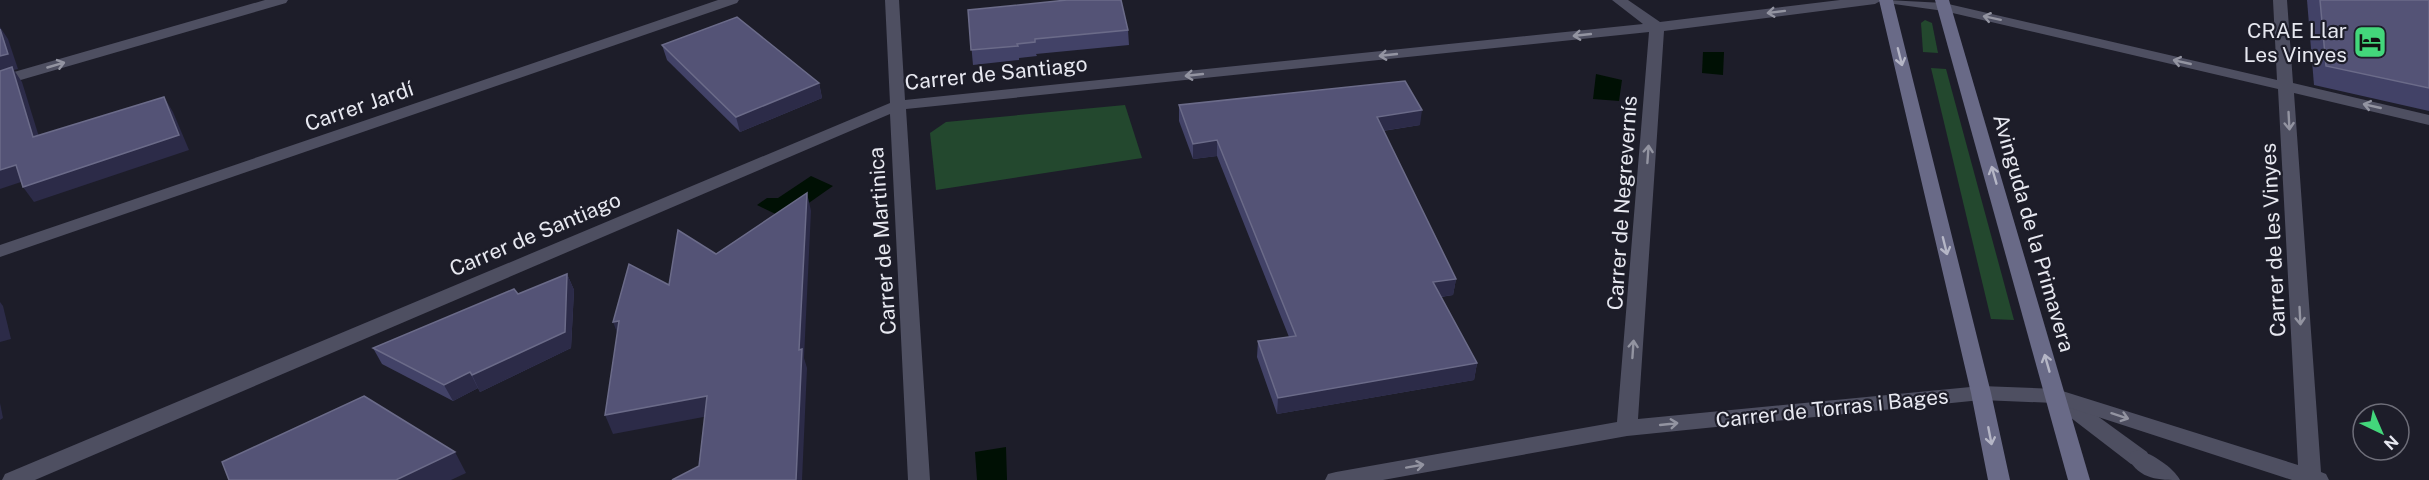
<svg xmlns="http://www.w3.org/2000/svg" width="2429" height="480" viewBox="0 0 2429 480" font-family="'Public Sans',sans-serif">
  <rect width="100%" height="100%" fill="#1d1d29"/>
  <g fill="#23482e">
    <polygon points="1925,20 1932,23 1938,53 1923,52 1921,23"/>
    <polygon points="1931,68 1946,69 2014,320 1991,319"/>
    <polygon points="1125,105 1142,158 936,190 930,133 946,122"/>
  </g>
  <g fill="#001004">
    <polygon points="1703,52 1724,52 1723,75 1702,73"/>
    <polygon points="1596,74 1622,80 1619,101 1593,99"/>
    <polygon points="811,176 833,186 786,219 757,205 767,198 778,198"/>
    <polygon points="1006,447 1007,480 977,480 975,452"/>
  </g>
  <g fill="none" stroke-linecap="round" stroke-linejoin="round">
    <polygon fill="#4e4f61" fill-rule="evenodd" points="2056,389 2063,391 2147,452 2150,458 2147,464 2139,466 2131,464 2049,401 2046,396 2049,391"/>
    <g fill="#4e4f61" fill-rule="evenodd">
      <polygon points="265,0 288,0 286,3 0,86 0,76"/>
      <polygon points="718,0 739,0 737,3 0,257 0,245"/>
      <polygon points="885,0 899,0 905,100 1643,24 1612,0 1628,0 1660,22 1840,0 1882,0 1875,4 1664,31 1638,419 1981,386 2056,389 2298,465 2278,89 1944,11 1894,4 1887,0 1944,3 2277,80 2273,0 2287,0 2293,83 2429,115 2429,125 2294,93 2321,472 2326,474 2329,480 2292,480 2055,403 1981,400 1627,436 1383,480 1325,480 1328,474 1336,472 1617,422 1649,32 906,109 930,480 908,480 890,114 35,480 2,480 5,474 890,103"/>
      <path d="M2139,450C2152,454 2173,467 2180,480C2159,480 2140,480 2128,458L2131,452Z"/>
    </g>
    <g fill="#696a87" fill-rule="evenodd">
      <polygon points="1879,0 1893,0 1991,393 2010,480 1988,480 1971,393"/>
      <polygon points="1935,0 1949,0 2090,480 2068,480"/>
    </g>
  </g>
  <g fill="#424267">
    <polygon points="2307,0 2429,0 2429,111 2314,85"/>
    <polygon points="968,10 1128,30 1129,45 1036,54 1037,56 1019,58 1019,60 973,65"/>
    <polygon points="662,45 819,83 822,98 740,132 667,60"/>
    <polygon points="1179,105 1420,125 1383,131 1456,279 1453,295 1441,297 1477,363 1474,380 1277,414 1257,357 1258,341 1289,337 1217,156 1193,159 1179,121"/>
    <polygon points="567,274 574,290 571,348 480,392 478,388 453,401 382,364 373,348 518,294"/>
  </g>
  <g fill="#2c2b48">
    <polygon points="0,27 8,39 18,69 14,70 22,82 44,153 33,137 0,74"/>
    <polygon points="819,83 822,98 740,132 736,117"/>
    <polygon points="164,97 173,112 189,150 34,202 23,187"/>
    <polygon points="1422,110 1420,125 1375,132 1377,117"/>
    <polygon points="1217,140 1217,156 1193,159 1193,144"/>
    <polygon points="16,165 27,180 0,189 0,170"/>
    <polygon points="807,193 811,211 804,358 807,368 802,480 796,480 799,350"/>
    <polygon points="567,274 574,290 571,348 480,392 472,375"/>
    <polygon points="1456,279 1453,295 1431,298 1433,282"/>
    <polygon points="0,302 3,306 11,339 0,342"/>
    <polygon points="619,321 620,340 613,322"/>
    <polygon points="1477,363 1474,380 1277,414 1278,398"/>
    <polygon points="470,372 478,388 453,401 444,385"/>
    <polygon points="707,396 714,415 613,434 605,415"/>
    <polygon points="0,403 3,418 0,420"/>
    <polygon points="455,452 466,473 451,480 396,480"/>
  </g>
  <g fill="#545376" stroke="#6b6b89" stroke-width="1.5">
    <polygon points="1067,0 1121,0 1128,30 1035,39 1035,42 1017,44 1018,46 971,50 968,10"/>
    <polygon points="2320,0 2429,0 2429,88 2326,66"/>
    <polygon points="737,17 819,83 736,117 662,45"/>
    <polygon points="0,29 8,54 0,56"/>
    <polygon points="12,67 33,137 164,97 179,135 23,187 16,165 0,170 0,71"/>
    <polygon points="1405,81 1422,110 1377,117 1456,279 1433,282 1477,363 1278,398 1258,341 1296,336 1217,140 1193,144 1179,105"/>
    <polygon points="807,193 799,350 802,349 796,480 672,480 699,466 707,396 605,415 619,321 613,322 629,264 669,285 678,230 716,254"/>
    <polygon points="567,274 565,332 472,375 470,372 444,385 373,348 514,289 518,294"/>
    <polygon points="364,396 455,452 396,480 229,480 222,462"/>
  </g>
  <defs><path id="oneway-shaft" d="M-6 0H5M1.5-3L5.5 0L1.5 3" fill="none" stroke-width="1.6" stroke-linecap="round" stroke-linejoin="round" transform="scale(1.5)"/></defs>
  <g stroke="#9394a1">
    <use href="#oneway-shaft" transform="translate(1776 12) rotate(173)"/>
    <use href="#oneway-shaft" transform="translate(1992 18) rotate(-168)"/>
    <use href="#oneway-shaft" transform="translate(1582 35) rotate(174)"/>
    <use href="#oneway-shaft" transform="translate(1388 55) rotate(174)"/>
    <use href="#oneway-shaft" transform="translate(2182 62) rotate(-167)"/>
    <use href="#oneway-shaft" transform="translate(56 65) rotate(-16)"/>
    <use href="#oneway-shaft" transform="translate(1194 75) rotate(174)"/>
    <use href="#oneway-shaft" transform="translate(2372 106) rotate(-167)"/>
    <use href="#oneway-shaft" transform="translate(2289 121) rotate(87)"/>
    <use href="#oneway-shaft" transform="translate(1648 154) rotate(-86)"/>
    <use href="#oneway-shaft" transform="translate(2300 316) rotate(87)"/>
    <use href="#oneway-shaft" transform="translate(1633 349) rotate(-86)"/>
    <use href="#oneway-shaft" transform="translate(2120 416) rotate(18)"/>
    <use href="#oneway-shaft" transform="translate(1669 424) rotate(-6)"/>
    <use href="#oneway-shaft" transform="translate(1415 466) rotate(-10)"/>
  </g>
  <g stroke="#b5b6c6">
    <use href="#oneway-shaft" transform="translate(1900 57) rotate(76)"/>
    <use href="#oneway-shaft" transform="translate(1994 175) rotate(-106)"/>
    <use href="#oneway-shaft" transform="translate(1945 246) rotate(76)"/>
    <use href="#oneway-shaft" transform="translate(2047 363) rotate(-106)"/>
    <use href="#oneway-shaft" transform="translate(1990 436) rotate(79)"/>
  </g>
  <defs>
    <symbol id="hotel-square" viewBox="-11 -11 22 22"><rect x="-9" y="-9" width="18" height="18" rx="4" fill="#43d77b" stroke="#1d1d29"/><path d="M-6-4.5h1.5V1H6V5H4.5V3h-9V5H-6ZM-4 0a1.8 1.8 0 1 1 3.6 0ZM.5 0V-2.5h3Q6-2.5 6 0Z" fill="#111"/></symbol>
  </defs>
  <g fill-rule="evenodd">
    <use href="#hotel-square" x="2351" y="23" width="38" height="38"/>
  </g>
  <g text-anchor="middle" dominant-baseline="central" stroke-width="4.5" stroke-linejoin="round" paint-order="stroke">
    <g font-size="21" fill="#e7e8f0" stroke="#1d1d29" text-anchor="end">
      <text x="2347" y="30">CRAE Llar<tspan x="2347" dy="24">Les Vinyes</tspan></text>
    </g>
    <g font-size="21" fill="#e7e8f0" stroke="#1d1d29">
      <text transform="translate(996 73) rotate(-6)">Carrer de Santiago</text>
      <text transform="translate(359 106) rotate(-19)">Carrer Jardí</text>
      <text transform="translate(1622 203) rotate(-86)">Carrer de Negrevernís</text>
      <text transform="translate(2034 233) rotate(74)">Avinguda de la Primavera</text>
      <text transform="translate(535 234) rotate(-23)">Carrer de Santiago</text>
      <text transform="translate(2273 240) rotate(-93)">Carrer de les Vinyes</text>
      <text transform="translate(882 241) rotate(-94)">Carrer de Martinica</text>
      <text transform="translate(1832 408) rotate(-6)">Carrer de Torras i Bages</text>
    </g>
  </g>
  <g transform="translate(2381 432) rotate(136)"><circle r="28" fill="#1d1d29" stroke="#6e6e79" stroke-width="1.5"/>
  <path d="M0-4.5L10 22L0 15L-10 22Z" fill="#43d77b"/>
  <text y="-9" font-size="16" font-weight="bold" text-anchor="middle" fill="#e7e8f0">N</text>
  </g>
</svg>
